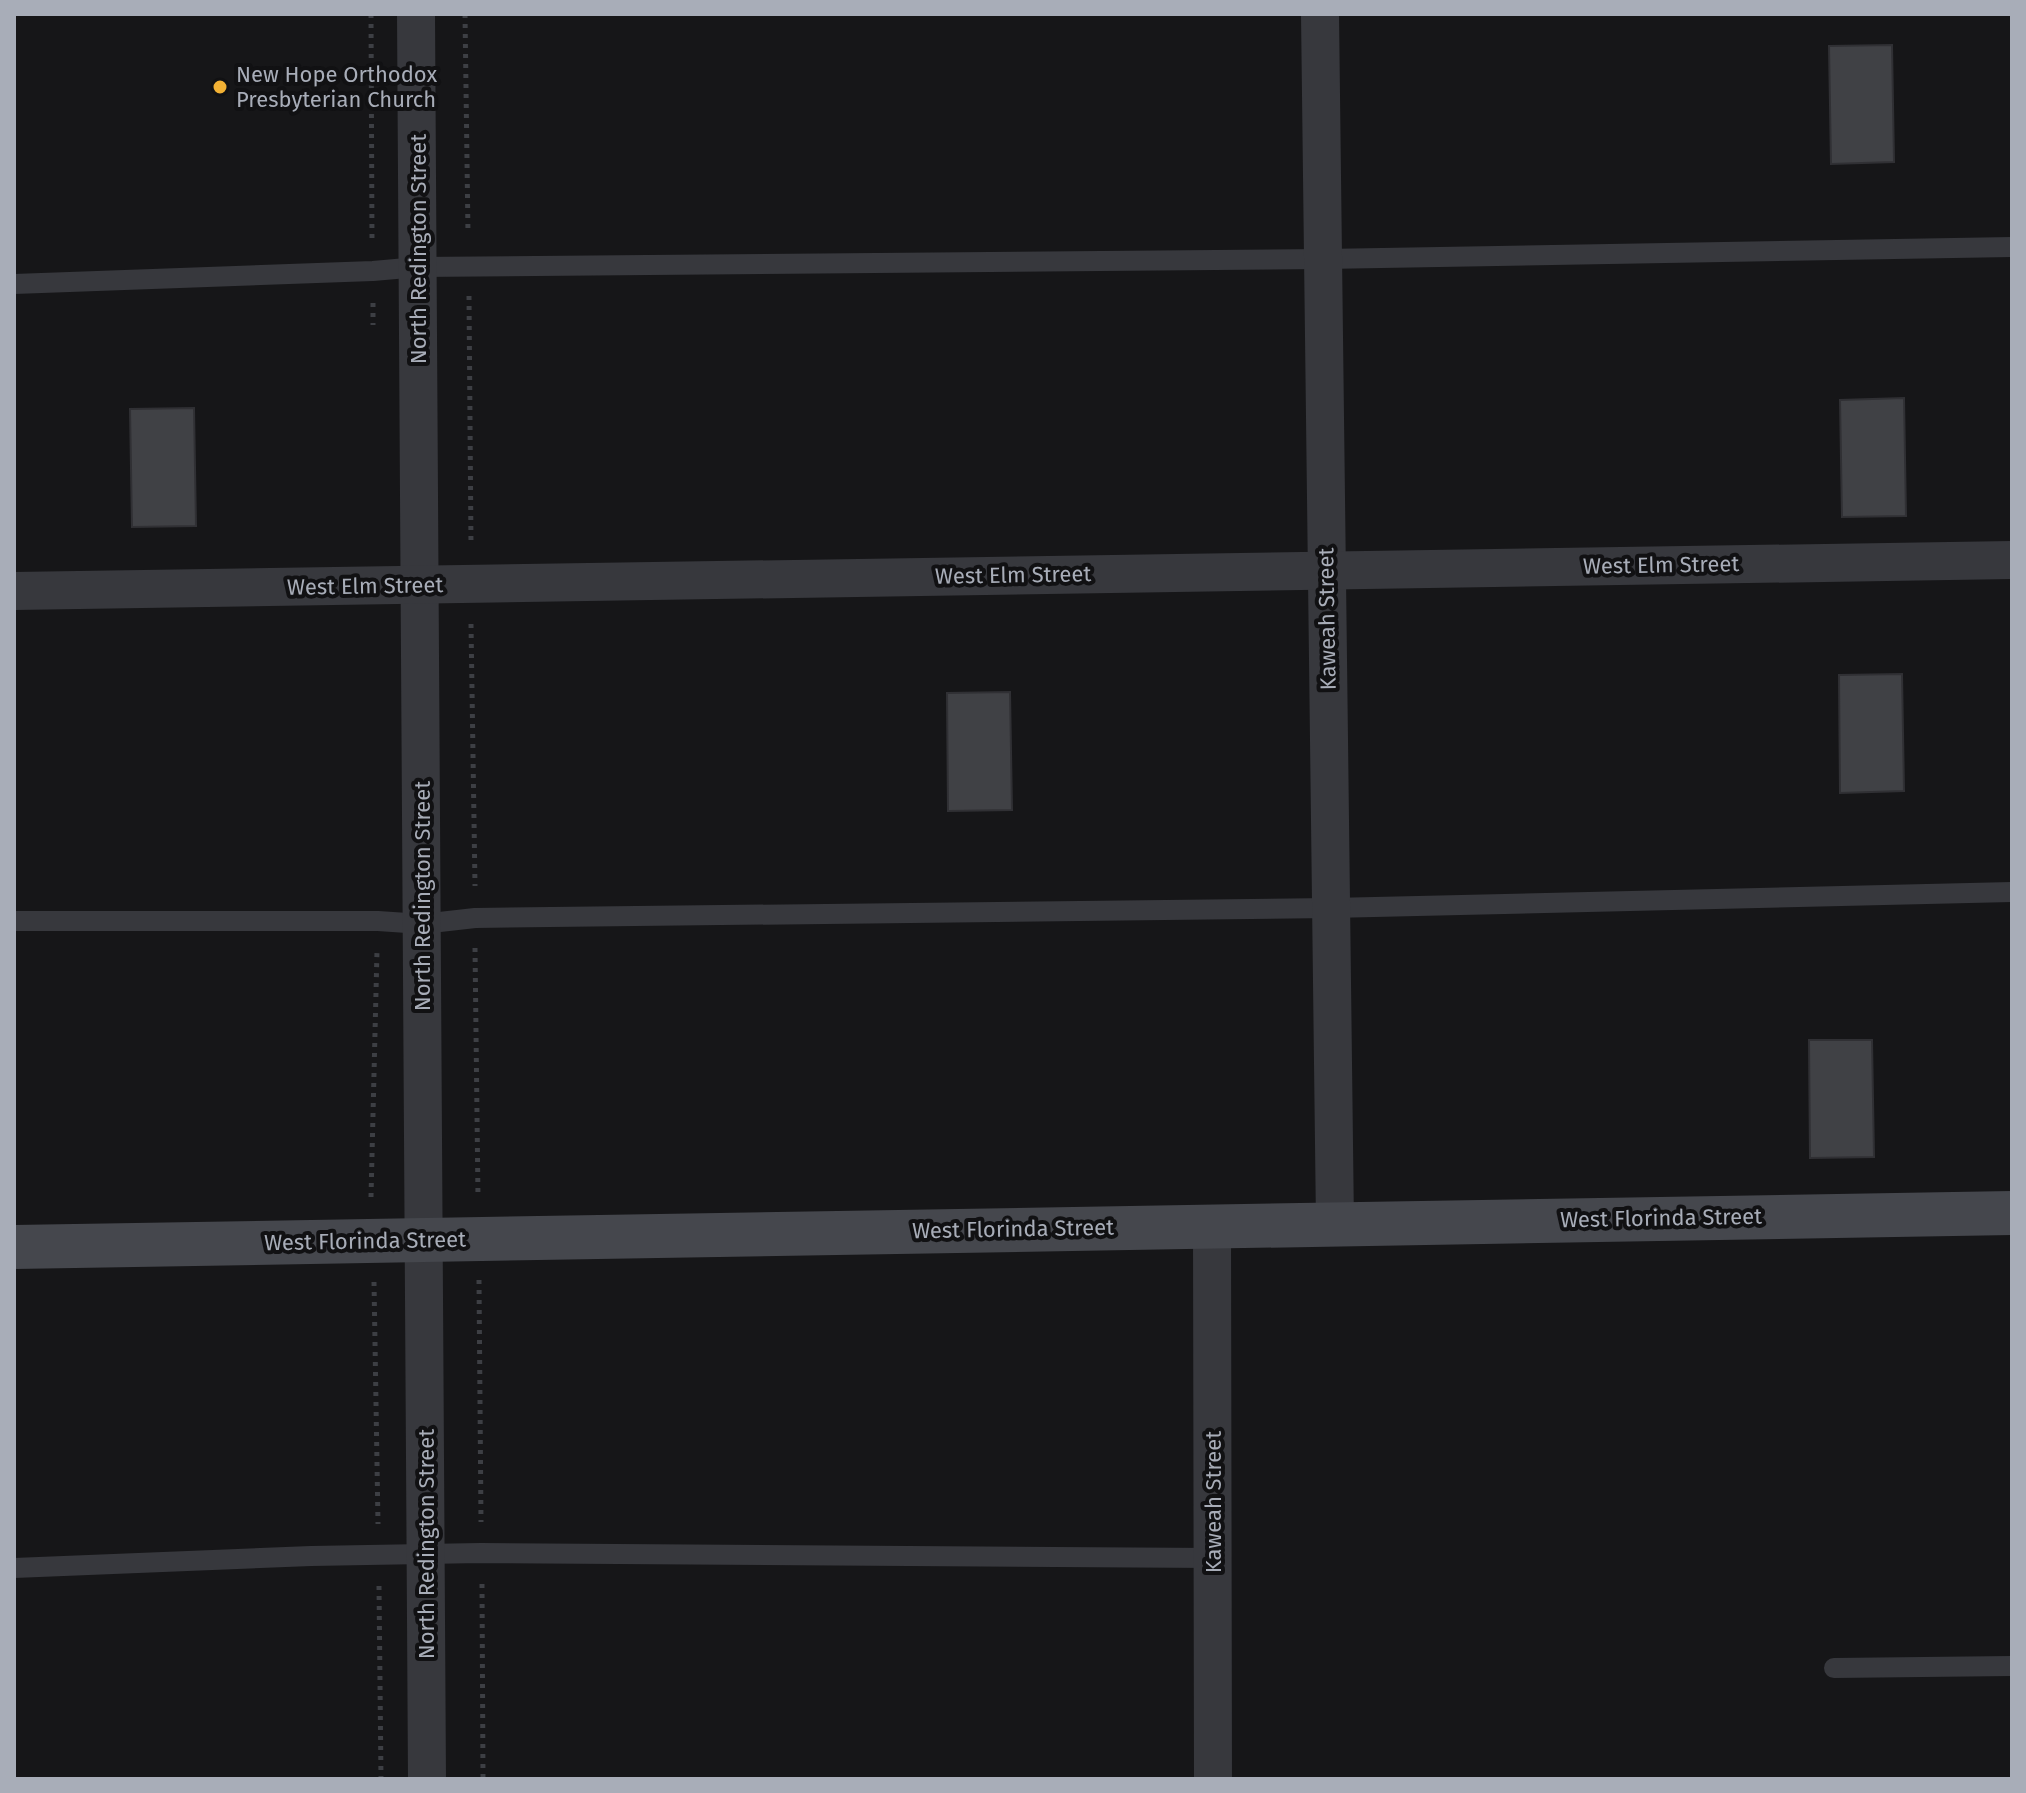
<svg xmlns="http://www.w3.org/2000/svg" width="2026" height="1793" viewBox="0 0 2026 1793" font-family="'Fira Sans',sans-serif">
  <rect width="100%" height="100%" fill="#161618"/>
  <g fill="#404145" stroke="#303034" stroke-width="2">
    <polygon points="1892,45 1894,162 1831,164 1829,46"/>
    <polygon points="1904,398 1906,516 1842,517 1840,400"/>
    <polygon points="194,408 196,526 132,527 130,409"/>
    <polygon points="1902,674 1904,791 1840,793 1839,675"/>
    <polygon points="1010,692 1012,810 948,811 947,693"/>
    <polygon points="1809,1040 1872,1040 1874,1157 1810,1158"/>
  </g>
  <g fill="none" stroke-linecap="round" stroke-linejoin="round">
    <g stroke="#3d3f44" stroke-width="5" stroke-dasharray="4 6" stroke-linecap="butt">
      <polyline points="371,14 372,241"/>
      <polyline points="465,14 468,234"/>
      <polyline points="469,296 471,546"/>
      <polyline points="373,303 373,325"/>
      <polyline points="471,624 475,886"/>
      <polyline points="475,948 478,1198"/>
      <polyline points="371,1197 377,951"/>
      <polyline points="479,1280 481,1522"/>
      <polyline points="374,1282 378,1524"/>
      <polyline points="482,1584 483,1779"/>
      <polyline points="379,1586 381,1779"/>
    </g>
    <g stroke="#37383d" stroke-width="20">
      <polyline points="14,284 373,271 418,267 1324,259 2012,247"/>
      <polyline points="14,921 378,921 422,924 475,918 1331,908 2012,892"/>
      <polyline points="14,1568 311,1556 481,1553 1213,1558"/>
      <polyline points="1834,1668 2012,1666"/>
    </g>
    <g stroke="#37383d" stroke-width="38">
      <polyline points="416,14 427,1779"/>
      <polyline points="1320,14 1335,1224"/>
      <polyline points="14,591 2012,560"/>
      <polyline points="1212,1226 1213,1779"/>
    </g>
    <polyline stroke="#45474d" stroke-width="44" points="14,1247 2012,1213"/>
  </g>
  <circle fill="#f2b134" stroke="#111113" stroke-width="3" cx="220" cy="87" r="8"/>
  <g text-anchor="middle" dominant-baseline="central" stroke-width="8" stroke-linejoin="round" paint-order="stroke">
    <g font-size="22" fill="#a8adb8" stroke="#111113" text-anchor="start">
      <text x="236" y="74">New Hope Orthodox<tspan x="236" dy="25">Presbyterian Church</tspan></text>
    </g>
    <g font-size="22" fill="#a8adb8" stroke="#111113">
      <text transform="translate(418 249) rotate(-90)">North Redington Street</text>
      <text transform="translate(1661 565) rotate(-1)">West Elm Street</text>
      <text transform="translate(1013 575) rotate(-1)">West Elm Street</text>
      <text transform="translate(365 586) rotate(-1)">West Elm Street</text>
      <text transform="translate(1327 619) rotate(-91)">Kaweah Street</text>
      <text transform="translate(422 896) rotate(-90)">North Redington Street</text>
      <text transform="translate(1661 1218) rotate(-1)">West Florinda Street</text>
      <text transform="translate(1013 1229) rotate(-1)">West Florinda Street</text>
      <text transform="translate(365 1241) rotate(-1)">West Florinda Street</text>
      <text transform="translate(1213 1502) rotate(-90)">Kaweah Street</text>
      <text transform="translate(426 1544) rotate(-90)">North Redington Street</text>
    </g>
  </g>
  <rect width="2026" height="1793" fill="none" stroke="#a8adb8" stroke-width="32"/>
</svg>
